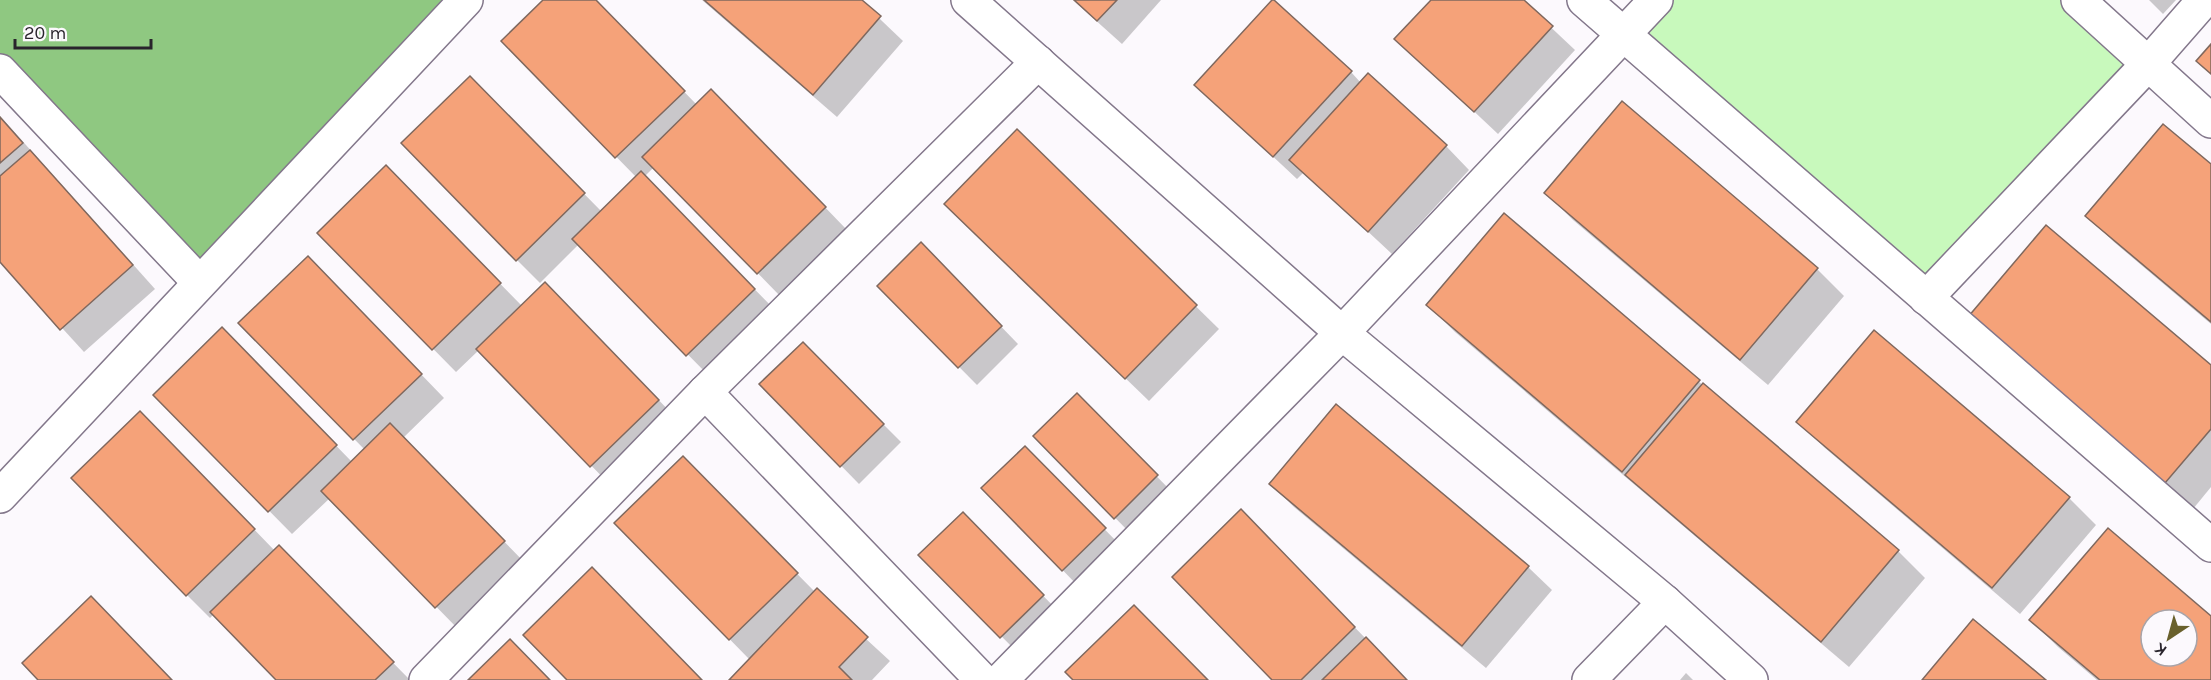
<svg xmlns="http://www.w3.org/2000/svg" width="2211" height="680" viewBox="0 0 2211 680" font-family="Karla,sans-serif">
  <rect width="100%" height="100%" fill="#fcf9fd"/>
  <polygon fill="#c8f9bc" points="1656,0 2078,0 2148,64 1926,298 1623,34"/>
  <polygon fill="#8fc881" points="0,0 466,0 199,282 0,71"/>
  <g fill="#0003" fill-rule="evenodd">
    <polygon points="545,0 595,0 697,105 735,114 848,231 781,297 654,167 644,177 778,313 711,378 579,244 540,283 517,260 470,78 602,212 637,178 503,41"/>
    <polygon points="702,0 860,0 903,41 837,117"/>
    <polygon points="1073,0 1161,0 1122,44"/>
    <polygon points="1433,0 1522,0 1575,50 1498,134 1397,39"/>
    <polygon points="2149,0 2176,0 2163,14"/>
    <polygon points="1351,72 1361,83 1446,146 1469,170 1392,254 1304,172 1297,179 1196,85"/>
    <polygon points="0,116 155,289 84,352 0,260"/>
    <polygon points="1017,131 1219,329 1149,401 969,227"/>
    <polygon points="2211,166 2211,324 2114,242 2087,215"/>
    <polygon points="409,191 522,306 568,307 682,424 614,489 479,350 456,372 319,233"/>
    <polygon points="1546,193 1817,269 1844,296 1768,385 1573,220"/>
    <polygon points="1504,216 1898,551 1925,578 1849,667 1455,332 1428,305"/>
    <polygon points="921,244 1018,344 977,385 879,286"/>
    <polygon points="331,281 444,398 403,438 527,565 460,631 330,498 292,534 155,395 246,353 352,462 365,450 240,323"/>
    <polygon points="803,344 901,442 859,484 761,384"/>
    <polygon points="1997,344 2211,367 2211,487 2193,509"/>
    <polygon points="1077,395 1174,494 1132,535 1035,436"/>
    <polygon points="1336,406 1528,567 1552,590 1486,668 1294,507 1271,484"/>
    <polygon points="1798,421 2069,498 2096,525 2020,614 1825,448"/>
    <polygon points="164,436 275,551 279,547 410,680 278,680 214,614 210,618 187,595"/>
    <polygon points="1025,448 1122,547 1080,588 983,488"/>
    <polygon points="683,458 815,592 890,661 872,680 731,680 750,660 616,523"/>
    <polygon points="963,514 1060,613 1019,654 921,555"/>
    <polygon points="1264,534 1406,680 1274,680"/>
    <path d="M2211,618V680H2097L2058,647L2031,620ZM2151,620H2187V656H2151Z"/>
    <polygon points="1686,673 1693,680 1680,680"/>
  </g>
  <g fill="#f5a279" stroke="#7f685e" stroke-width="1.5" fill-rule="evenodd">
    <polygon points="543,0 596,0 685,91 615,158 501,41"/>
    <polygon points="704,0 862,0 881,16 813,95"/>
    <polygon points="1074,0 1117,0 1097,21"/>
    <polygon points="1272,0 1274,0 1352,71 1273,157 1194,85"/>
    <polygon points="1431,0 1524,0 1553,26 1474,112 1394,39"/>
    <polygon points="2211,44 2211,74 2196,61"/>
    <polygon points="1368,73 1447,145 1368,232 1289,160"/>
    <polygon points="470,76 585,193 516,261 401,143"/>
    <polygon points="711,89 826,207 757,274 642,157"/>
    <polygon points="1622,101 1818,268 1740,360 1544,193"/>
    <polygon points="0,117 23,143 0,163"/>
    <polygon points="2163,124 2211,164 2211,322 2085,216"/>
    <polygon points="1017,129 1197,305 1125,379 944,204"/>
    <polygon points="30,150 133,265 60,330 0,262 0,176"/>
    <polygon points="386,165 501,283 432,350 317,233"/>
    <polygon points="641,171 755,289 686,356 572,239"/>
    <polygon points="1504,213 1700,380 1622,472 1426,305"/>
    <polygon points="2046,225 2211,365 2211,429 2165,483 1968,317"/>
    <polygon points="921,242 1002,326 958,368 877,286"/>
    <polygon points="308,256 422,374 353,440 238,323"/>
    <polygon points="545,282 659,400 590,467 476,349"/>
    <polygon points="222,327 337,445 268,512 153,395"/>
    <polygon points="1874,330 2070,497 1992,588 1796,422"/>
    <polygon points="803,342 884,424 840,467 759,384"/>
    <polygon points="1703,383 1899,550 1821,642 1625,475"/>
    <polygon points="1077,393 1158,475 1114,519 1033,436"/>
    <polygon points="1336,404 1529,566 1462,646 1269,484"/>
    <polygon points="140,411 255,529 186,596 71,478"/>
    <polygon points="390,423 505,541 435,608 321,491"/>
    <polygon points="1025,446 1106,528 1062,571 981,488"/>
    <polygon points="683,456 798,573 729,640 614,523"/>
    <polygon points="1241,509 1355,627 1301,680 1272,680 1172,577"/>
    <polygon points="963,512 1044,595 1000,638 918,555"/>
    <path d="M2108,528L2211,616V680H2100L2029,620ZM2151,620H2187V656H2151Z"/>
    <polygon points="279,545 394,662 375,680 276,680 210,612"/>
    <polygon points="592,567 702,680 567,680 523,635"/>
    <polygon points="817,588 868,637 839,667 852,680 729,680"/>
    <polygon points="91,596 172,680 38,680 22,663"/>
    <polygon points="1134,605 1208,680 1073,680 1065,672"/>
    <polygon points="1973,619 2046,680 1922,680"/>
    <polygon points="1366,637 1407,680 1322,680"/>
    <polygon points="510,639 550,680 468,680"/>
  </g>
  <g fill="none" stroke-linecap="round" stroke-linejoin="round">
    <defs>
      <g id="street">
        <polyline points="1584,0 2211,545"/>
        <polyline points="2078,0 2211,121"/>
        <polyline points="0,71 199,282"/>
        <polyline points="1926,298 2148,64 2204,0"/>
        <polyline points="705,392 982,680"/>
        <polyline points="0,496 466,0"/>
        <polyline points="426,680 705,392 1038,62"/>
        <polyline points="1001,680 1342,333 1656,0"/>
        <polyline points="1589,680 1665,602"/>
      </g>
      <polyline id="secondary" points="968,0 1342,333 1665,602 1751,680"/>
    </defs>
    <use href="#street" stroke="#83778b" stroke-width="36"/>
    <use href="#secondary" stroke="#83778b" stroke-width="36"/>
    <use href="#street" stroke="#fff" stroke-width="33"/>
    <use href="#secondary" stroke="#fff" stroke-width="33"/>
  </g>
  <g transform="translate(2169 638) rotate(216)"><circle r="28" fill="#fcf9fd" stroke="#a8a4a9" stroke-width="1.5"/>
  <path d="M0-4.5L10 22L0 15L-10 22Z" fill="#69602c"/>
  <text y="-9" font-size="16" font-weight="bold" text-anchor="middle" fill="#29242c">K</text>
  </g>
  <path d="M15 39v9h136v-9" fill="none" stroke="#29242c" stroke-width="3"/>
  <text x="24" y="39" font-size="18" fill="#29242c" stroke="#fcf9fd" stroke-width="4.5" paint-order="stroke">20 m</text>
</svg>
